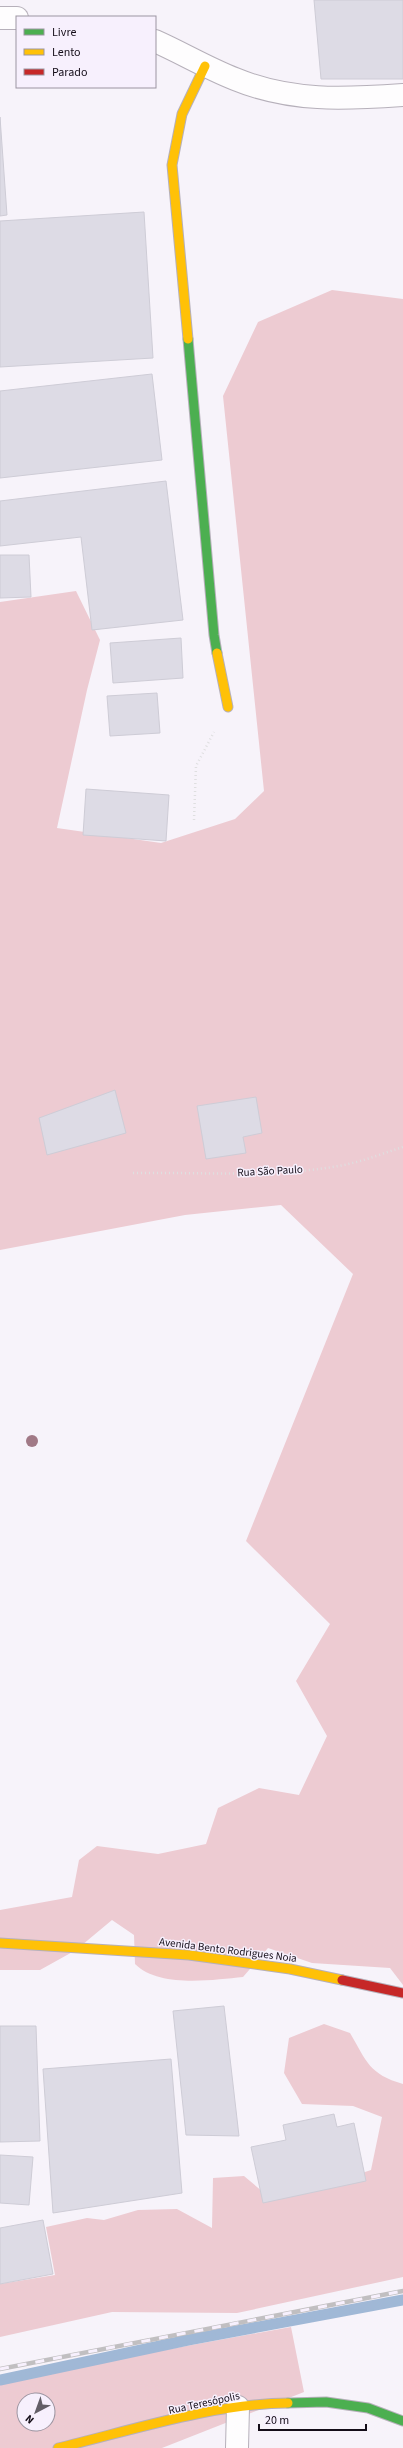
<svg xmlns="http://www.w3.org/2000/svg" width="403" height="2448" viewBox="0 0 403 2448" font-family="'Source Sans 3',sans-serif">
  <rect width="100%" height="100%" fill="#f7f3fa"/>
  <g fill="#edcbd2" fill-rule="evenodd">
    <path d="M332,290L403,299V1985L390,1968L312,1963L268,1948L243,1977C212,1980 159,1988 135,1964L134,1935L112,1920L76,1950L40,1970H0V1910L72,1897L79,1860L97,1846L158,1854L206,1844L218,1808L259,1788L299,1795L327,1736L296,1681L330,1624L246,1541L353,1274L281,1205L185,1215L0,1250V602L76,591L100,640L87,690L57,828L161,843L235,819L264,791L223,396L258,322Z"/>
    <path d="M324,2024L350,2033C367,2062 369,2074 403,2084V2277L237,2313L112,2312L0,2337V2284L55,2275L46,2227L87,2218L104,2220L138,2210L177,2209L212,2228L213,2178L244,2176L269,2197L317,2188L371,2170L382,2117L353,2106L302,2104L284,2073L289,2038Z"/>
    <path d="M291,2327L304,2392L162,2448H0V2380ZM24,2400H48V2424H24Z"/>
  </g>
  <g fill="none" stroke-linecap="round" stroke-linejoin="round">
    <polyline stroke="#a0b8d6" stroke-width="11" points="0,2380 188,2340 403,2300"/>
  </g>
  <g fill="#dddbe5" stroke="#ceccd6">
    <polygon points="314,0 403,0 403,79 321,79"/>
    <polygon points="0,117 7,215 0,216"/>
    <polygon points="144,212 153,358 0,367 0,221"/>
    <polygon points="152,374 162,460 0,478 0,391"/>
    <polygon points="166,481 183,620 92,630 81,537 0,546 0,501"/>
    <polygon points="0,555 29,555 31,597 0,598"/>
    <polygon points="181,638 183,678 113,683 110,643"/>
    <polygon points="157,693 160,733 110,736 107,696"/>
    <polygon points="86,789 169,795 166,841 83,835"/>
    <polygon points="115,1090 126,1133 47,1155 39,1118"/>
    <polygon points="256,1097 262,1133 243,1137 246,1153 206,1159 197,1106"/>
    <polygon points="224,2006 239,2136 186,2135 173,2011"/>
    <polygon points="0,2026 36,2026 40,2141 0,2142"/>
    <polygon points="171,2059 182,2193 53,2213 43,2069"/>
    <polygon points="334,2114 337,2127 354,2123 366,2181 263,2203 251,2147 286,2140 283,2125"/>
    <polygon points="0,2155 33,2157 29,2205 0,2203"/>
    <polygon points="43,2220 53,2274 0,2284 0,2228"/>
  </g>
  <g fill="none" stroke-linecap="round" stroke-linejoin="round">
    <defs>
      <g id="street">
        <polyline points="0,18 17,18"/>
        <path d="M155,41C182,53 207,68 235,79C291,102 344,99 403,95"/>
        <polyline points="237,2448 238,2407"/>
      </g>
      <g id="fast">
        <polyline points="188,339 214,635 217,653"/>
        <polyline points="288,2403 326,2402 368,2408 403,2421"/>
      </g>
      <g id="slow">
        <polyline points="188,339 172,165 182,114 205,66"/>
        <polyline points="217,653 228,707"/>
        <polyline points="0,1943 189,1955 290,1969 342,1980"/>
        <path d="M58,2448C133,2430 211,2404 288,2403"/>
      </g>
      <polyline id="jam" points="342,1980 403,1993"/>
    </defs>
    <use href="#street" stroke="#b6b0ba" stroke-width="24"/>
    <use href="#fast" stroke="#b6b0ba" stroke-width="11"/>
    <use href="#slow" stroke="#b6b0ba" stroke-width="11"/>
    <use href="#jam" stroke="#b6b0ba" stroke-width="11"/>
    <g stroke="#dfdfe0" stroke-width="2.5" stroke-dasharray="1 3" stroke-linecap="butt">
      <polyline points="194,820 196,766 214,732"/>
      <path d="M133,1173C204,1172 275,1178 344,1165C364,1161 384,1153 403,1147"/>
    </g>
    <use href="#street" stroke="#fefdfe" stroke-width="22"/>
    <use href="#fast" stroke="#4caf50" stroke-width="9"/>
    <use href="#slow" stroke="#ffc107" stroke-width="9"/>
    <use href="#jam" stroke="#c62828" stroke-width="9"/>
    <defs>
      <polyline id="rail" points="0,2369 403,2291"/>
    </defs>
    <use href="#rail" stroke="#c1bfc1" stroke-width="4.5"/>
    <use href="#rail" stroke="#f7f0fd" stroke-width="3" stroke-dasharray="9" stroke-linecap="butt"/>
  </g>
  <circle fill="#a17986" cx="32" cy="1441" r="6"/>
  <g text-anchor="middle" dominant-baseline="central" stroke-width="3" stroke-linejoin="round" paint-order="stroke">
    <g font-size="11" fill="#140d18" stroke="#f7f0fd">
      <text transform="translate(270 1171) rotate(-3)">Rua São Paulo</text>
      <text transform="translate(228 1950) rotate(7)">Avenida Bento Rodrigues Noia</text>
      <text transform="translate(204 2403) rotate(-12)">Rua Teresópolis</text>
    </g>
  </g>
  <rect x="16" y="16" width="140" height="72" fill="#f7f0fd" stroke="#9c95a1"/>
  <rect x="24" y="29" width="20" height="6" fill="#4caf50" stroke="#9c95a1"/>
  <text x="52" y="36" font-size="12" fill="#140d18">Livre</text>
  <rect x="24" y="49" width="20" height="6" fill="#ffc107" stroke="#9c95a1"/>
  <text x="52" y="56" font-size="12" fill="#140d18">Lento</text>
  <rect x="24" y="69" width="20" height="6" fill="#c62828" stroke="#9c95a1"/>
  <text x="52" y="76" font-size="12" fill="#140d18">Parado</text>
  <g transform="translate(36 2412) rotate(221)"><circle r="19" fill="#f7f0fd" stroke="#9c95a1"/>
  <path d="M0-3L7 15L0 10L-7 15Z" fill="#635e67"/>
  <text y="-6" font-size="11" font-weight="bold" text-anchor="middle" fill="#140d18">N</text>
  </g>
  <path d="M259 2424v6h107v-6" fill="none" stroke="#140d18" stroke-width="2"/>
  <text x="265" y="2424" font-size="12" fill="#140d18" stroke="#f7f0fd" stroke-width="3" paint-order="stroke">20 m</text>
</svg>
